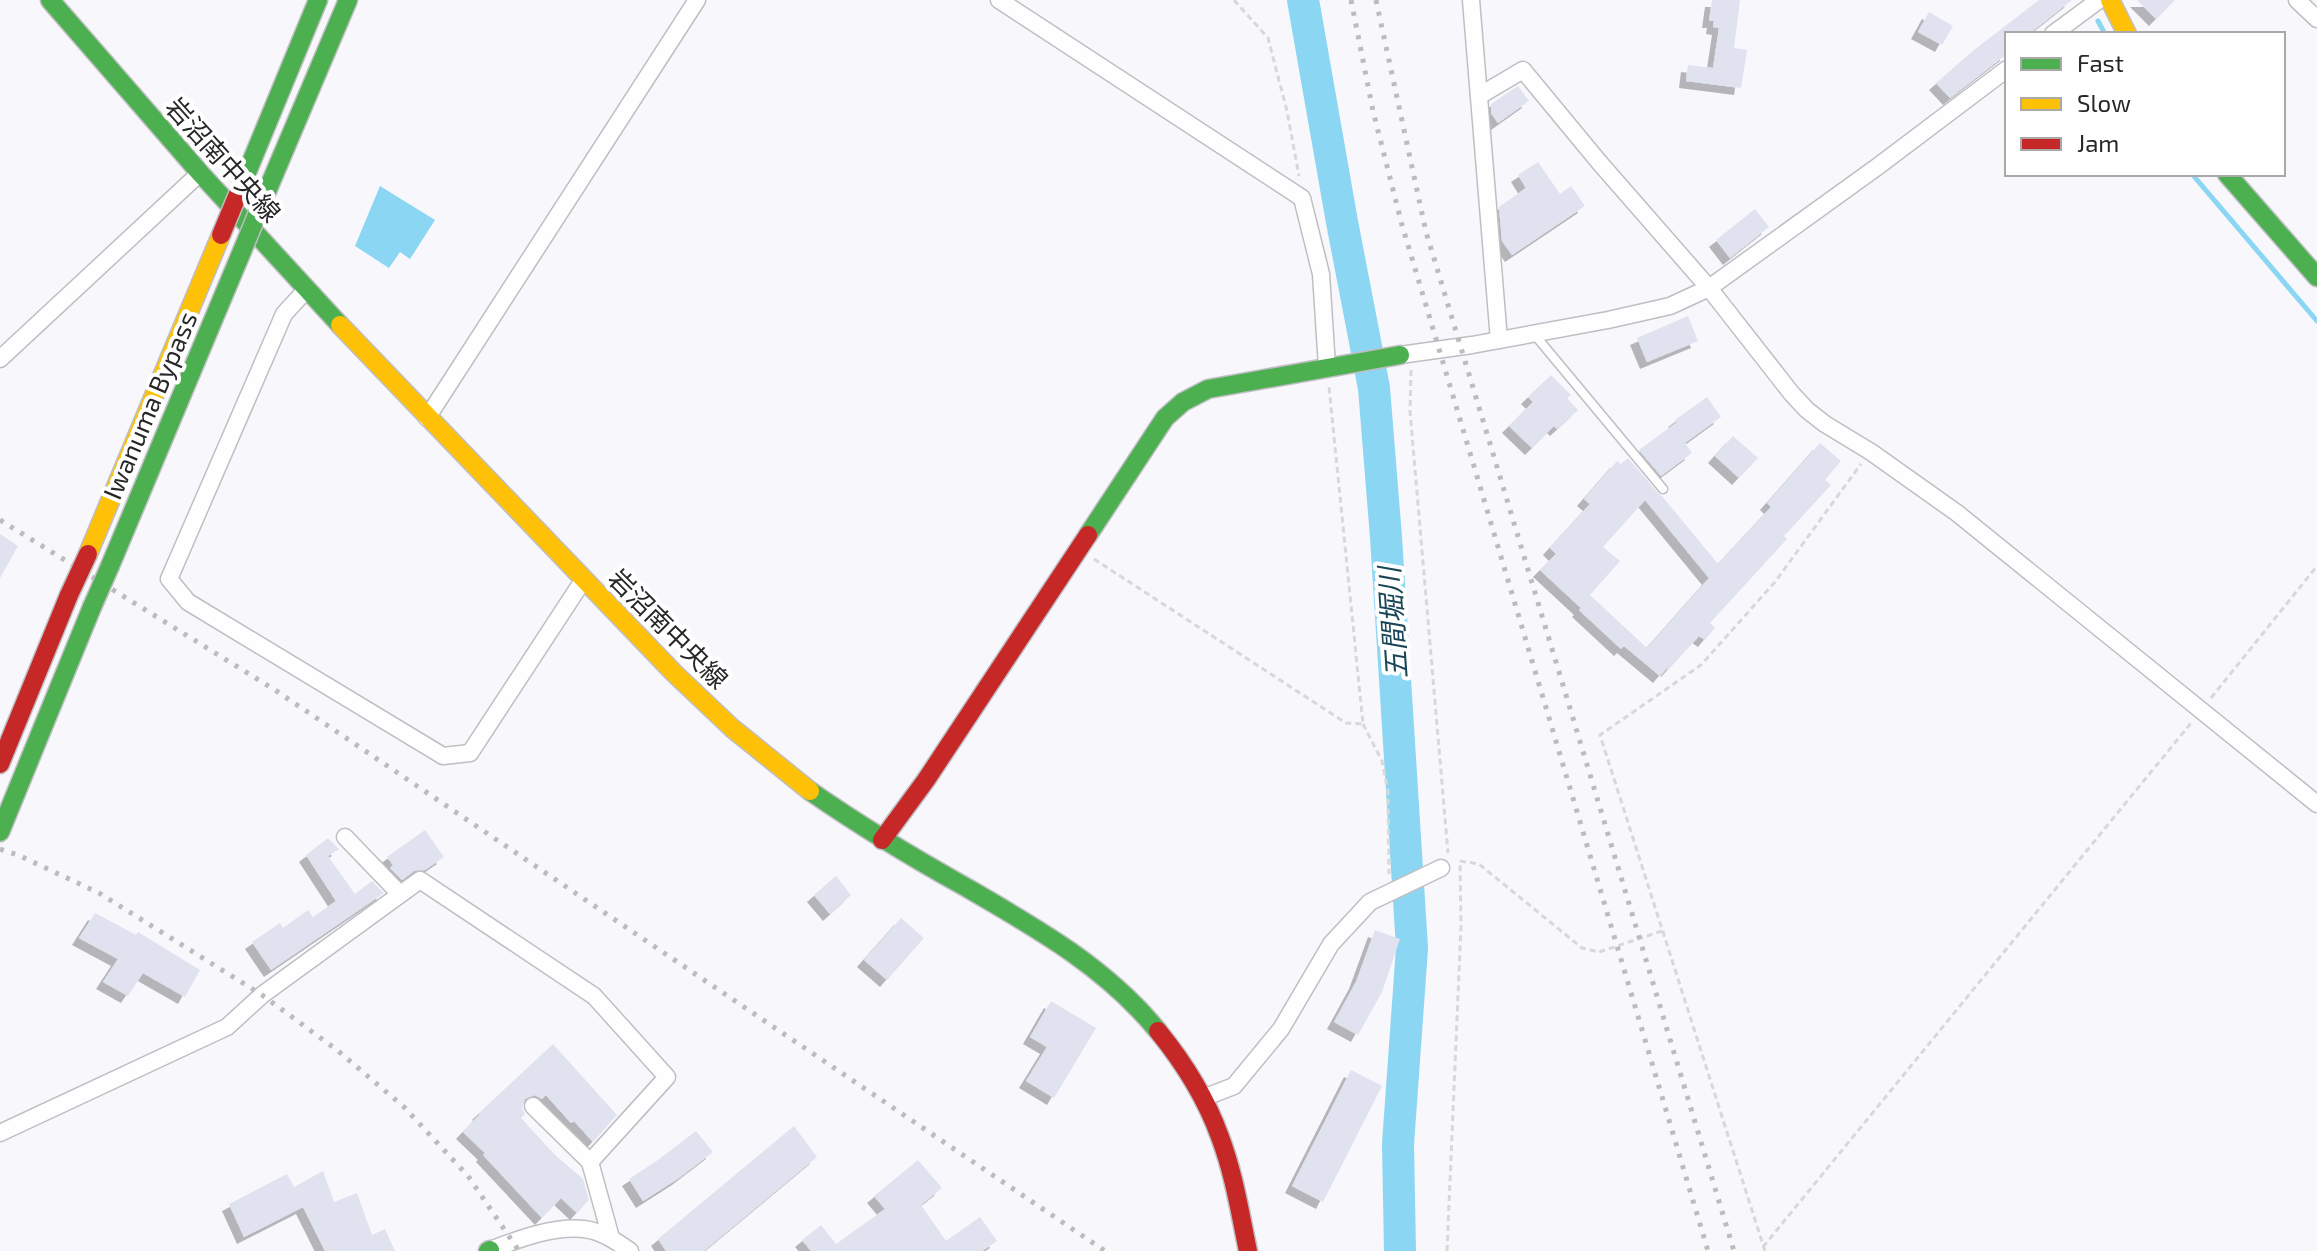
<svg xmlns="http://www.w3.org/2000/svg" width="2317" height="1251" viewBox="0 0 2317 1251" font-family="'Exo 2','Noto Sans JP',sans-serif">
  <defs>
    <filter id="shadow"><feDropShadow dx="-7" dy="7" stdDeviation="0" flood-color="#0004"/></filter>
  </defs>
  <rect width="100%" height="100%" fill="#f7f7fc"/>
  <polygon fill="#8bd6f3" points="380,186 435,220 410,259 400,252 389,268 355,246"/>
  <g fill="none" stroke-linecap="round" stroke-linejoin="round">
    <g stroke="#8bd6f3" stroke-width="5">
      <polyline points="2098,21 2105,34"/>
      <polyline points="2192,174 2317,321"/>
    </g>
    <polyline stroke="#8bd6f3" stroke-width="32" points="1303,0 1342,222 1374,388 1386,537 1412,948 1398,1144 1400,1251"/>
  </g>
  <g fill="#e1e2f0" fill-rule="evenodd" filter="url(#shadow)">
    <polygon points="1712,0 1740,0 1734,48 1747,50 1741,88 1686,81 1688,65 1713,68 1719,28 1713,27 1714,21 1709,21"/>
    <polygon points="2039,0 2072,0 2029,34 2007,34 2007,54 1950,98 1936,83 1974,50"/>
    <polygon points="2137,0 2175,0 2156,19"/>
    <polygon points="1929,12 1953,26 1942,45 1918,32"/>
    <polygon points="1518,86 1529,101 1498,123 1491,113 1491,104"/>
    <polygon points="1538,162 1560,194 1571,186 1585,206 1512,255 1502,241 1499,207 1526,188 1518,175"/>
    <polygon points="1755,209 1769,227 1730,258 1716,240"/>
    <polygon points="1688,316 1698,341 1647,362 1637,338"/>
    <polygon points="1551,375 1571,395 1567,398 1578,410 1557,429 1554,426 1532,448 1509,426 1533,402 1528,397"/>
    <polygon points="1707,397 1721,417 1685,443 1692,453 1661,476 1639,450 1677,422 1675,420"/>
    <polygon points="1733,436 1758,458 1739,478 1715,456"/>
    <path d="M1820,443L1841,461L1825,480L1831,485L1784,536L1787,539L1710,623L1715,628L1705,640L1699,636L1668,670L1667,668L1660,676L1624,646L1621,649L1579,610L1581,608L1540,570L1556,554L1550,548L1590,504L1584,499L1617,461L1621,464L1628,458L1658,493L1662,496L1718,564L1771,507L1767,503ZM1645,500L1709,578L1647,648L1590,595L1620,561L1603,547Z"/>
    <polygon points="0,534 18,546 0,578"/>
    <polygon points="425,830 444,857 425,870 414,871 402,880 390,868 393,865 387,857"/>
    <polygon points="328,838 339,849 328,856 355,894 372,881 384,893 271,970 252,942 280,923 283,928 308,910 313,917 336,901 306,855"/>
    <polygon points="836,876 851,895 830,914 814,895"/>
    <polygon points="95,913 136,935 138,932 200,970 185,997 143,973 128,996 103,982 118,959 79,938"/>
    <polygon points="901,918 924,938 887,980 864,960"/>
    <polygon points="1375,930 1400,939 1382,992 1358,1035 1334,1022 1356,982"/>
    <polygon points="1051,1001 1096,1028 1054,1098 1026,1081 1047,1047 1030,1037"/>
    <polygon points="553,1044 617,1115 593,1142 574,1121 571,1123 546,1095 542,1099 535,1095 525,1099 522,1108 525,1114 521,1118 555,1155 583,1179 589,1200 577,1213 561,1198 542,1218 483,1155 485,1153 463,1132 480,1114 479,1113"/>
    <polygon points="1351,1070 1382,1086 1323,1202 1292,1186"/>
    <polygon points="794,1126 817,1157 704,1251 666,1251 658,1239"/>
    <polygon points="696,1131 713,1152 679,1178 643,1201 629,1179 658,1160"/>
    <polygon points="918,1160 942,1188 921,1205 946,1241 980,1217 997,1241 982,1251 811,1251 802,1240 821,1225 836,1244 885,1209 874,1196"/>
    <polygon points="323,1171 334,1202 357,1193 372,1235 385,1229 395,1251 325,1251 303,1207 244,1237 229,1204 287,1174 294,1187"/>
  </g>
  <g fill="none" stroke-linecap="round" stroke-linejoin="round">
    <defs>
      <polyline id="lane" points="1534,334 1663,489"/>
      <g id="street">
        <polyline points="999,0 1302,198 1321,274 1327,367"/>
        <polyline points="1471,0 1499,340"/>
        <polyline points="2297,0 2317,19"/>
        <polyline points="2053,34 2099,0"/>
        <polyline points="1479,96 1523,70 1599,162 1709,288 1792,394 1807,410 1825,424 1871,452 1957,513 2317,804"/>
        <polyline points="306,290 284,314 169,579 188,602 443,756 470,753 584,579"/>
        <polyline points="1400,355 1472,345 1608,320 1670,306 1709,288 1877,167 2007,69"/>
        <polyline points="0,359 200,173"/>
        <polyline points="427,418 697,0"/>
        <polyline points="345,837 400,894"/>
        <polyline points="1203,1098 1234,1086 1281,1029 1331,944 1370,902 1441,868"/>
        <polyline points="533,1106 590,1162"/>
        <polyline points="0,1133 227,1027 262,995 420,880 594,996 667,1077 590,1162 611,1238"/>
        <path d="M490,1250C519,1239 552,1226 584,1229C601,1231 616,1241 630,1251"/>
      </g>
      <g id="fast">
        <polyline points="50,0 201,174 340,325"/>
        <polyline points="2227,174 2317,277"/>
        <polyline points="243,182 318,0"/>
        <polyline points="262,203 348,0"/>
        <polyline points="1088,535 1165,418 1183,402 1208,389 1400,355"/>
        <polyline points="110,566 240,256"/>
        <path d="M810,791C859,825 910,856 962,885C1033,926 1105,966 1158,1031"/>
        <polyline points="0,832 92,607"/>
        <polyline points="488,1251 490,1250"/>
      </g>
      <g id="slow">
        <polyline points="2110,0 2127,34"/>
        <polyline points="340,325 674,673 732,728 810,791"/>
        <polyline points="88,554 221,235"/>
      </g>
      <g id="jam">
        <polyline points="0,764 69,595"/>
        <polyline points="882,840 926,780 1088,535"/>
        <path d="M1158,1031C1184,1063 1206,1098 1220,1137C1234,1174 1240,1213 1248,1251"/>
      </g>
    </defs>
    <use href="#lane" stroke="#bfbfc3" stroke-width="11"/>
    <use href="#street" stroke="#bfbfc3" stroke-width="19"/>
    <use href="#fast" stroke="#bfbfc3" stroke-width="21"/>
    <use href="#slow" stroke="#bfbfc3" stroke-width="21"/>
    <use href="#jam" stroke="#bfbfc3" stroke-width="21"/>
    <g stroke="#d8d8d9" stroke-width="3" stroke-dasharray="6 4" stroke-linecap="butt">
      <polyline points="1234,0 1268,38 1287,111 1299,176"/>
      <polyline points="1411,370 1410,411 1448,853"/>
      <polyline points="1094,559 1346,723 1363,724 1329,387"/>
      <polyline points="2211,698 2317,566"/>
      <polyline points="1363,724 1382,761 1388,791 1389,874"/>
      <polyline points="1460,861 1479,864 1582,948 1599,952 1662,931"/>
      <polyline points="1763,1247 2191,723"/>
      <polyline points="1447,1251 1461,926 1460,861"/>
      <polyline points="1765,1251 1600,735 1701,665 1775,582 1861,464"/>
    </g>
    <use href="#lane" stroke="#fefeff" stroke-width="8"/>
    <use href="#street" stroke="#fefeff" stroke-width="16"/>
    <use href="#fast" stroke="#4caf50" stroke-width="18"/>
    <use href="#slow" stroke="#ffc107" stroke-width="18"/>
    <use href="#jam" stroke="#c62828" stroke-width="18"/>
    <g stroke="#bcbcbd" stroke-width="5" stroke-dasharray="4 8" stroke-linecap="butt">
      <polyline points="1351,0 1373,111 1402,225 1708,1251"/>
      <polyline points="1376,0 1426,232 1734,1251"/>
      <polyline points="0,520 275,690 1105,1251"/>
      <polyline points="0,849 18,855 99,893 262,995 337,1050 404,1107 468,1176 519,1251"/>
    </g>
    <defs>
      <g id="fast-bridge">
        <polyline points="240,256 262,203"/>
        <polyline points="92,607 110,566"/>
      </g>
      <g id="jam-bridge">
        <polyline points="221,235 243,182"/>
        <polyline points="69,595 88,554"/>
      </g>
    </defs>
    <use href="#fast-bridge" stroke="#bfbfc3" stroke-width="21" stroke-linecap="butt"/>
    <use href="#jam-bridge" stroke="#bfbfc3" stroke-width="21" stroke-linecap="butt"/>
    <use href="#fast-bridge" stroke="#4caf50" stroke-width="18"/>
    <use href="#jam-bridge" stroke="#c62828" stroke-width="18"/>
  </g>
  <g text-anchor="middle" dominant-baseline="central" stroke-width="8" stroke-linejoin="round" paint-order="stroke">
    <g font-size="26" fill="#27272a" stroke="#fff">
      <text transform="translate(224 159) rotate(48)">岩沼南中央線</text>
      <text transform="translate(149 405) rotate(-67)">Iwanuma Bypass</text>
      <text transform="translate(669 628) rotate(45)">岩沼南中央線</text>
    </g>
    <g font-size="28" font-style="italic" fill="#194758" stroke="#fff">
      <text transform="translate(1392 623) rotate(-94)">五間堀川</text>
    </g>
  </g>
  <rect x="2005" y="32" width="280" height="144" fill="#ffffff" stroke="#a9a9aa" stroke-width="2"/>
  <rect x="2021" y="58" width="40" height="12" fill="#4caf50" stroke="#a9a9aa" stroke-width="2"/>
  <text x="2077" y="72" font-size="24" fill="#27272a">Fast</text>
  <rect x="2021" y="98" width="40" height="12" fill="#ffc107" stroke="#a9a9aa" stroke-width="2"/>
  <text x="2077" y="112" font-size="24" fill="#27272a">Slow</text>
  <rect x="2021" y="138" width="40" height="12" fill="#c62828" stroke="#a9a9aa" stroke-width="2"/>
  <text x="2077" y="152" font-size="24" fill="#27272a">Jam</text>
</svg>
